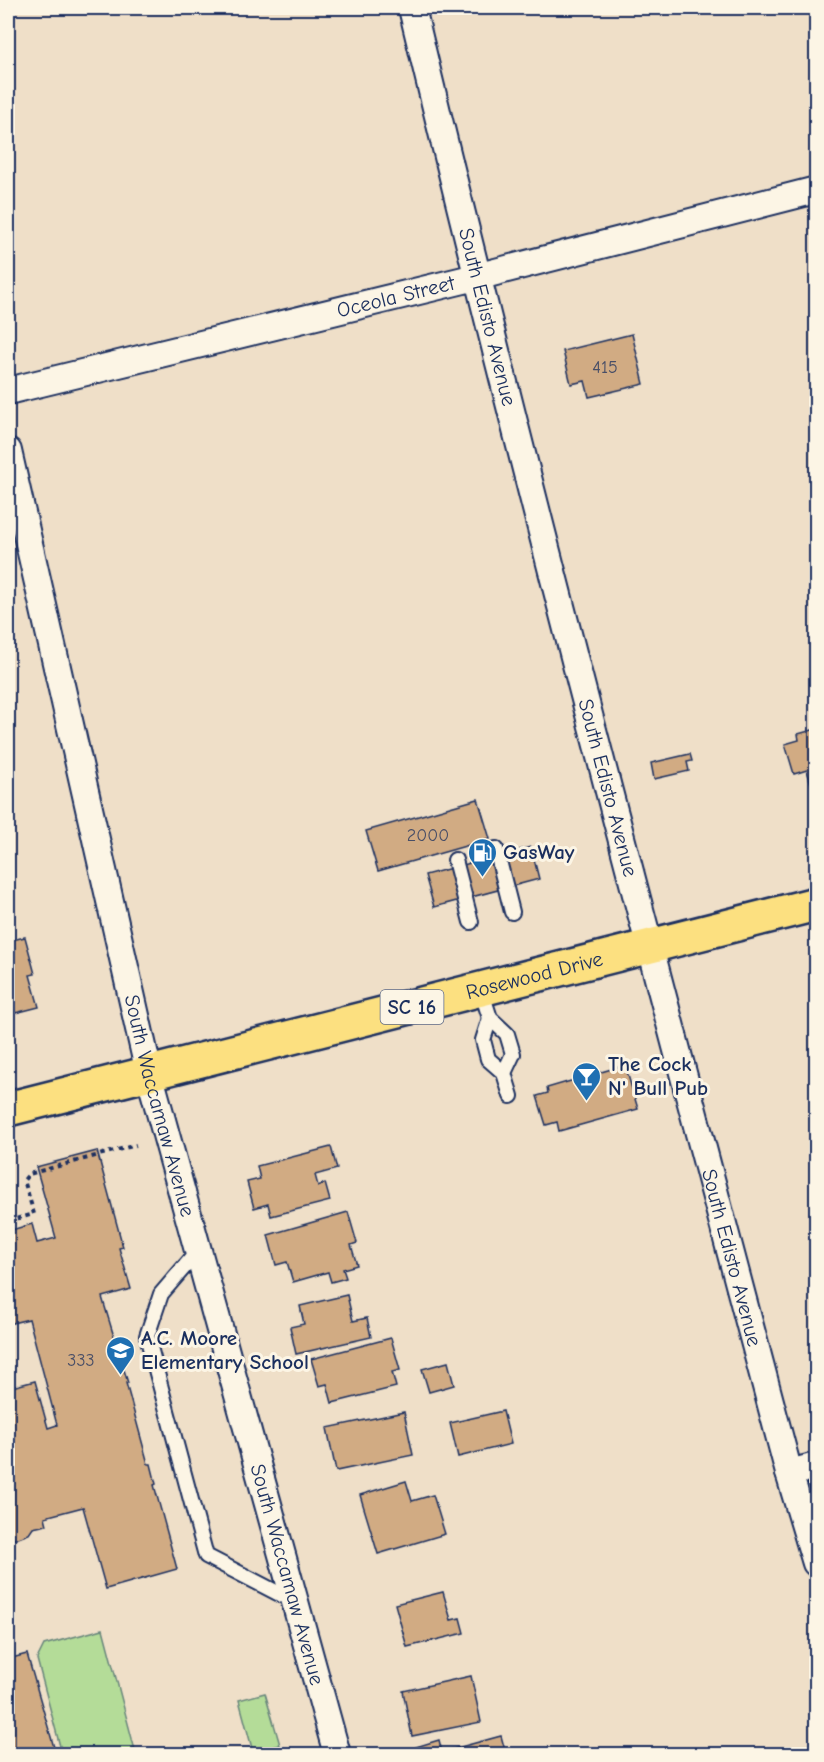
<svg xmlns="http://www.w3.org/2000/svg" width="824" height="1762" viewBox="0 0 824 1762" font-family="'Comic Neue',sans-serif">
  <rect width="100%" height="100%" fill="#efdfc8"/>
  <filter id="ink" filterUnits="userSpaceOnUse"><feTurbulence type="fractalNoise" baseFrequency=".0167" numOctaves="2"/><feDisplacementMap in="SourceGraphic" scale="12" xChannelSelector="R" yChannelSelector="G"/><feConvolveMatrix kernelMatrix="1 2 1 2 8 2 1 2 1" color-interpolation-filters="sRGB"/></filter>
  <g filter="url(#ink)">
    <g fill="#b4dc98" stroke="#68867b" stroke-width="1.5">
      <polygon points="103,1629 135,1750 135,1754 62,1754 37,1659 44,1645"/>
      <polygon points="265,1693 280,1745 253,1752 239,1700"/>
    </g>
    <g fill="#d1ab83" stroke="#1b2f5e" stroke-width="1.5">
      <polygon points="632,334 644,384 589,397 585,381 571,384 563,351"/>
      <polygon points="816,729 816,798 815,799 807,770 794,774 785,744 799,740 798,734"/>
      <polygon points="690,754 692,761 687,762 689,771 654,779 651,763"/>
      <polygon points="478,799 490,839 378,871 366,831"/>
      <polygon points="531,847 539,879 434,907 425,875"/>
      <polygon points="25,937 35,974 30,975 39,1007 15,1013 8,985 8,941"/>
      <polygon points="625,1065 638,1109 559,1131 557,1122 546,1125 537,1096 548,1093 547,1088"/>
      <polygon points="331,1147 337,1169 315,1175 318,1186 325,1183 330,1201 271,1216 268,1204 254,1208 247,1182 260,1179 257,1166"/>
      <polygon points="97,1151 123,1247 119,1248 131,1289 102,1297 128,1383 126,1383 148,1464 151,1464 156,1484 154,1485 177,1569 106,1589 83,1507 45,1517 47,1525 33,1528 29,1534 16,1539 8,1539 8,1388 35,1381 48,1428 57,1425 29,1319 8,1324 8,1231 32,1224 37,1243 56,1238 36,1167"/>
      <polygon points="348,1212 357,1243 351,1245 357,1265 343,1269 346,1278 331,1282 328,1272 293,1282 287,1262 276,1265 268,1235"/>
      <polygon points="347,1295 353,1321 367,1318 371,1337 296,1354 290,1327 304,1324 300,1306"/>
      <polygon points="391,1338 400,1370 392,1372 396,1387 332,1403 327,1384 319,1386 311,1359"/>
      <polygon points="448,1362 454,1385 429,1392 422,1369"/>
      <polygon points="503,1411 511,1444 458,1457 450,1423"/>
      <polygon points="404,1412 413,1455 336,1471 327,1428"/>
      <polygon points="406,1481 412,1501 433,1495 445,1534 378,1554 360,1495"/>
      <polygon points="443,1592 451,1620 460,1618 464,1633 407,1647 395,1604"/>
      <polygon points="27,1654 55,1751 43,1754 8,1754 8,1659"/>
      <polygon points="471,1676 481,1722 412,1736 403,1691"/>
      <polygon points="501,1736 506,1754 418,1754 416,1747 439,1740 442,1752"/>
    </g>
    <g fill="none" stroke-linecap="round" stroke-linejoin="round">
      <defs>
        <g id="lane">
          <polyline points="496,849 512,912"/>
          <polyline points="455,860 471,922"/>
          <polyline points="481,990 490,1018 507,1034 513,1054 504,1073"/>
          <polyline points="490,1018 483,1040 488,1059 504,1073 511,1096"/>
          <polyline points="198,1251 161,1294 147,1336 206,1556 295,1602"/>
        </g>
        <g id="street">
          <path id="s1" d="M412,8C529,498 660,986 789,1473L816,1563"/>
          <path id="s2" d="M8,391L476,277L816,190"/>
          <path id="s3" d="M8,451L149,1073L337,1754"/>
          <polyline points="789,1473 816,1466"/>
        </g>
        <g id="primary">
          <path id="s4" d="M8,1109L816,904"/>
        </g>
      </defs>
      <use href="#lane" stroke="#1b2f5e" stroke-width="18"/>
      <use href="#street" stroke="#1b2f5e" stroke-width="30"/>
      <use href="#primary" stroke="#1b2f5e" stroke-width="38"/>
      <polyline stroke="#1b2f5e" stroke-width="4" stroke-dasharray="4.5 4.5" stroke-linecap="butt" points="8,1221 34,1214 24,1180 29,1174 136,1145"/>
      <use href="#lane" stroke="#fcf5e5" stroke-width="14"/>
      <use href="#street" stroke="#fcf5e5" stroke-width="26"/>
      <use href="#primary" stroke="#fce080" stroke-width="33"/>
    </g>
  </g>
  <defs>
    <symbol id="fuel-pin" viewBox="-11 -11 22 30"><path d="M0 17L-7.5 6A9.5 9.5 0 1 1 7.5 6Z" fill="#1f6fb2" stroke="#fcf5e5"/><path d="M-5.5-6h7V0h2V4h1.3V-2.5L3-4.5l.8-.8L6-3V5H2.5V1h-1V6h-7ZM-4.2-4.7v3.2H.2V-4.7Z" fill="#fff"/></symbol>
    <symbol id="bar-pin" viewBox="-11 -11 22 30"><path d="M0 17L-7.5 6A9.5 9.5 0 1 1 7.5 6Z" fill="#1f6fb2" stroke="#fcf5e5"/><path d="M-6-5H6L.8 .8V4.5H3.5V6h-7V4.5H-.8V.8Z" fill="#fff"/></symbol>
    <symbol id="school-pin" viewBox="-11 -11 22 30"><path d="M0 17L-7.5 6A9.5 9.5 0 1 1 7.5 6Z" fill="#1f6fb2" stroke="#fcf5e5"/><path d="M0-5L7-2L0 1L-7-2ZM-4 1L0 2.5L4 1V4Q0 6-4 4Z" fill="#fff"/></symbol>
  </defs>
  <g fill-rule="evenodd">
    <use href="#fuel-pin" x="466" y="836" width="33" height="45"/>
    <use href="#bar-pin" x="570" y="1060" width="33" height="45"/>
    <use href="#school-pin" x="104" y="1334" width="33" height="45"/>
  </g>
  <g text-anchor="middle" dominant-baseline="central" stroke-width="6" stroke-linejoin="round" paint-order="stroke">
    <g font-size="18" fill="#484e67">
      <text x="605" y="367">415</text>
      <text x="428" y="835">2000</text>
      <text x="81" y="1360">333</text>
    </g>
    <rect fill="#fcf5e5" stroke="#5e6a86" stroke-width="1.5" x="380.5" y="990" width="63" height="34" rx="4.5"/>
    <g font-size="20" font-weight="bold" fill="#1b2f5e">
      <text x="412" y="1007">SC 16</text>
    </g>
    <g font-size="21" fill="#1b2f5e" stroke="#fcf5e5">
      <text stroke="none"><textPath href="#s2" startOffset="399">Oceola Street</textPath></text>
      <text stroke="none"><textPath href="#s1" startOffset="318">South Edisto Avenue</textPath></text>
      <text stroke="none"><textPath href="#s1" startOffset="804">South Edisto Avenue</textPath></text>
      <text stroke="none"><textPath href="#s4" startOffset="543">Rosewood Drive</textPath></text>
      <text stroke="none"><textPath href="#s3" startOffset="672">South Waccamaw Avenue</textPath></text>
      <text stroke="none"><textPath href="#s1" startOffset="1290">South Edisto Avenue</textPath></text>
      <text stroke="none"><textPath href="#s3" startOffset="1158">South Waccamaw Avenue</textPath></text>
    </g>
    <g font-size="21" font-weight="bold" fill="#1b2f5e" stroke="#fcf5e5" text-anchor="start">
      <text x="503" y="852">GasWay</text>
      <text x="608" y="1064">The Cock<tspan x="608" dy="24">N' Bull Pub</tspan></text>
      <text x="141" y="1338">A.C. Moore<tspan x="141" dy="24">Elementary School</tspan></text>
    </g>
  </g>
  <rect width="824" height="1762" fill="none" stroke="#fcf5e5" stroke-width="30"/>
  <rect x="15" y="15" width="794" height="1732" fill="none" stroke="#1b2f5e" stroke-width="2" filter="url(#ink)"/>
</svg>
